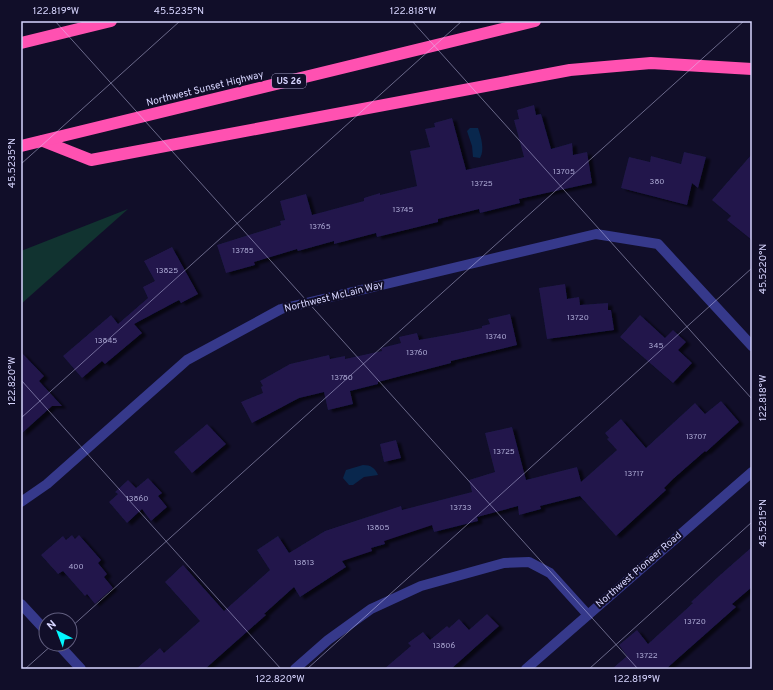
<svg xmlns="http://www.w3.org/2000/svg" width="773" height="690" viewBox="0 0 773 690" font-family="Overpass,sans-serif">
  <defs>
    <filter id="shadow"><feDropShadow dx="4.5" dy="2.5" stdDeviation="1" flood-color="#0009"/></filter>
  </defs>
  <rect width="100%" height="100%" fill="#110e29"/>
  <polygon fill="#113330" points="128,209 21,304 21,251"/>
  <g fill="#09274d">
    <path d="M470,128H478C481,137 485,150 480,158L473,157L472,146L467,131Z"/>
    <path d="M363,465C371,465 375,468 378,475L364,477L353,485H349L343,478L346,470Z"/>
  </g>
  <g fill="#20194b" filter="url(#shadow)">
    <polygon points="534,105 536,115 541,114 551,149 572,143 573,155 587,152 592,183 519,199 520,203 480,213 479,209 438,219 438,222 377,237 376,233 334,244 334,241 298,251 297,249 254,262 255,265 226,273 217,245 281,225 280,221 285,220 280,201 306,194 312,215 364,201 364,198 380,193 380,195 417,186 410,151 430,147 425,129 435,127 434,123 452,118 466,170 524,157 514,120 519,119 517,110"/>
    <polygon points="684,152 706,157 698,188 692,183 687,205 621,188 629,157 650,162 651,156 681,164"/>
    <polygon points="752,154 752,240 727,220 731,216 712,200"/>
    <polygon points="172,247 198,294 181,303 179,300 134,324 142,333 105,364 102,361 82,378 63,356 111,315 118,324 148,298 143,287 155,281 144,261"/>
    <polygon points="565,284 567,299 579,297 580,305 608,303 608,310 611,310 614,330 547,339 539,288"/>
    <polygon points="510,314 517,345 451,361 451,363 378,382 378,384 350,391 353,404 328,410 324,392 299,398 252,423 241,402 263,393 261,387 263,386 260,381 290,364 329,355 330,359 345,356 345,359 382,351 381,348 401,343 399,337 417,333 419,340 458,333 482,328 482,326 490,324 488,319"/>
    <polygon points="640,315 665,338 673,330 686,342 678,350 692,363 673,383 620,337"/>
    <polygon points="21,352 44,376 39,381 62,406 52,406 21,434"/>
    <polygon points="721,401 739,422 706,452 705,451 673,479 664,488 666,490 616,536 580,496 540,506 541,509 519,515 518,506 477,517 478,521 434,532 432,525 384,541 385,544 371,548 372,551 342,561 346,567 300,597 294,587 264,614 266,615 205,669 136,669 160,648 164,653 200,621 165,582 183,565 224,611 270,570 257,550 278,536 289,553 325,531 401,506 402,510 472,492 469,480 495,472 485,433 512,427 526,480 577,467 581,482 617,450 607,439 609,438 605,433 621,419 646,448 695,403 705,414"/>
    <polygon points="207,424 226,444 192,473 174,452"/>
    <polygon points="396,440 401,458 384,462 380,444"/>
    <polygon points="148,478 162,493 158,496 167,507 151,521 142,509 127,523 109,502 118,494 115,492 128,480 136,488"/>
    <polygon points="72,535 75,539 79,535 101,560 98,563 107,574 104,577 113,588 95,604 87,594 85,596 63,571 58,574 41,555 63,536 66,540"/>
    <polygon points="752,547 752,587 732,604 736,607 666,669 612,669 627,656 619,645 637,630 648,644 693,603 691,602 719,576"/>
    <polygon points="487,614 499,626 451,669 384,669 411,646 408,643 423,632 430,640 447,626 449,628 459,619 469,630"/>
  </g>
  <g fill="none" stroke-linecap="round" stroke-linejoin="round">
    <g stroke="#36398b" stroke-width="10">
      <polyline points="21,502 47,484 187,360 281,309 596,234 658,244 752,346"/>
      <polyline points="21,604 46,631"/>
      <polyline points="58,644 81,669"/>
      <polyline points="295,669 328,640 371,609 421,586 504,563 529,562 550,573 588,615"/>
      <polyline points="526,669 752,472"/>
    </g>
    <g stroke="#ff51b1" stroke-width="12">
      <polyline points="21,43 111,21"/>
      <polyline points="43,141 91,160 570,70 651,63 752,69"/>
      <polyline points="21,146 535,21"/>
    </g>
  </g>
  <path fill="none" stroke="#d8d6ff" stroke-width="1" stroke-opacity="0.45" d="M55,21L638,669M412,21L752,399M21,164L180,21M21,380L281,669M21,418L462,21M70,628L744,21M25,669L53,644M307,669L752,268M589,669L752,522"/>
  <g text-anchor="middle" dominant-baseline="central" stroke-width="4" stroke-linejoin="round" paint-order="stroke">
    <g font-size="8" fill="#aaa7d2">
      <text x="564" y="172">13705</text>
      <text x="657" y="182">380</text>
      <text x="482" y="184">13725</text>
      <text x="403" y="210">13745</text>
      <text x="320" y="227">13765</text>
      <text x="243" y="251">13785</text>
      <text x="167" y="271">13825</text>
      <text x="578" y="318">13720</text>
      <text x="496" y="337">13740</text>
      <text x="106" y="341">13845</text>
      <text x="656" y="346">345</text>
      <text x="417" y="353">13760</text>
      <text x="342" y="378">13780</text>
      <text x="696" y="437">13707</text>
      <text x="504" y="452">13725</text>
      <text x="634" y="474">13717</text>
      <text x="137" y="499">13860</text>
      <text x="461" y="508">13733</text>
      <text x="378" y="528">13805</text>
      <text x="304" y="563">13813</text>
      <text x="76" y="567">400</text>
      <text x="695" y="622">13720</text>
      <text x="444" y="646">13806</text>
      <text x="647" y="656">13722</text>
    </g>
    <rect fill="#110e29" stroke="#9c9abf" stroke-width="1" x="272" y="74" width="34" height="14" rx="3"/>
    <g font-size="9" font-weight="bold" fill="#d8d6ff">
      <text x="289" y="81">US 26</text>
    </g>
    <g font-size="10" fill="#d8d6ff" stroke="#110e29">
      <text transform="translate(205 89) rotate(-14)">Northwest Sunset Highway</text>
      <text transform="translate(334 297) rotate(-14)">Northwest McLain Way</text>
      <text transform="translate(639 570) rotate(-41)">Northwest Pioneer Road</text>
    </g>
  </g>
  <rect width="773" height="690" fill="none" stroke="#110e29" stroke-width="44"/>
  <g transform="translate(58 632) rotate(318)"><circle r="19" fill="#110e29" stroke="#615e7f"/>
  <path d="M0-3L7 15L0 10L-7 15Z" fill="#02f8ff"/>
  <text y="-6" font-size="11" font-weight="bold" text-anchor="middle" fill="#d8d6ff">N</text>
  </g>
  <rect x="22" y="22" width="729" height="646" fill="none" stroke="#d8d6ff" stroke-width="1.5"/>
  <g font-size="10" text-anchor="middle" fill="#d8d6ff">
    <text x="56" y="14">122.819°W</text>
    <text x="179" y="14">45.5235°N</text>
    <text x="413" y="14">122.818°W</text>
    <text transform="translate(11 163) rotate(-90)" y="4">45.5235°N</text>
    <text transform="translate(762 269) rotate(-90)" y="4">45.5220°N</text>
    <text transform="translate(11 381) rotate(-90)" y="4">122.820°W</text>
    <text transform="translate(762 398) rotate(-90)" y="4">122.818°W</text>
    <text transform="translate(762 523) rotate(-90)" y="4">45.5215°N</text>
    <text x="280" y="682">122.820°W</text>
    <text x="637" y="682">122.819°W</text>
  </g>
</svg>
